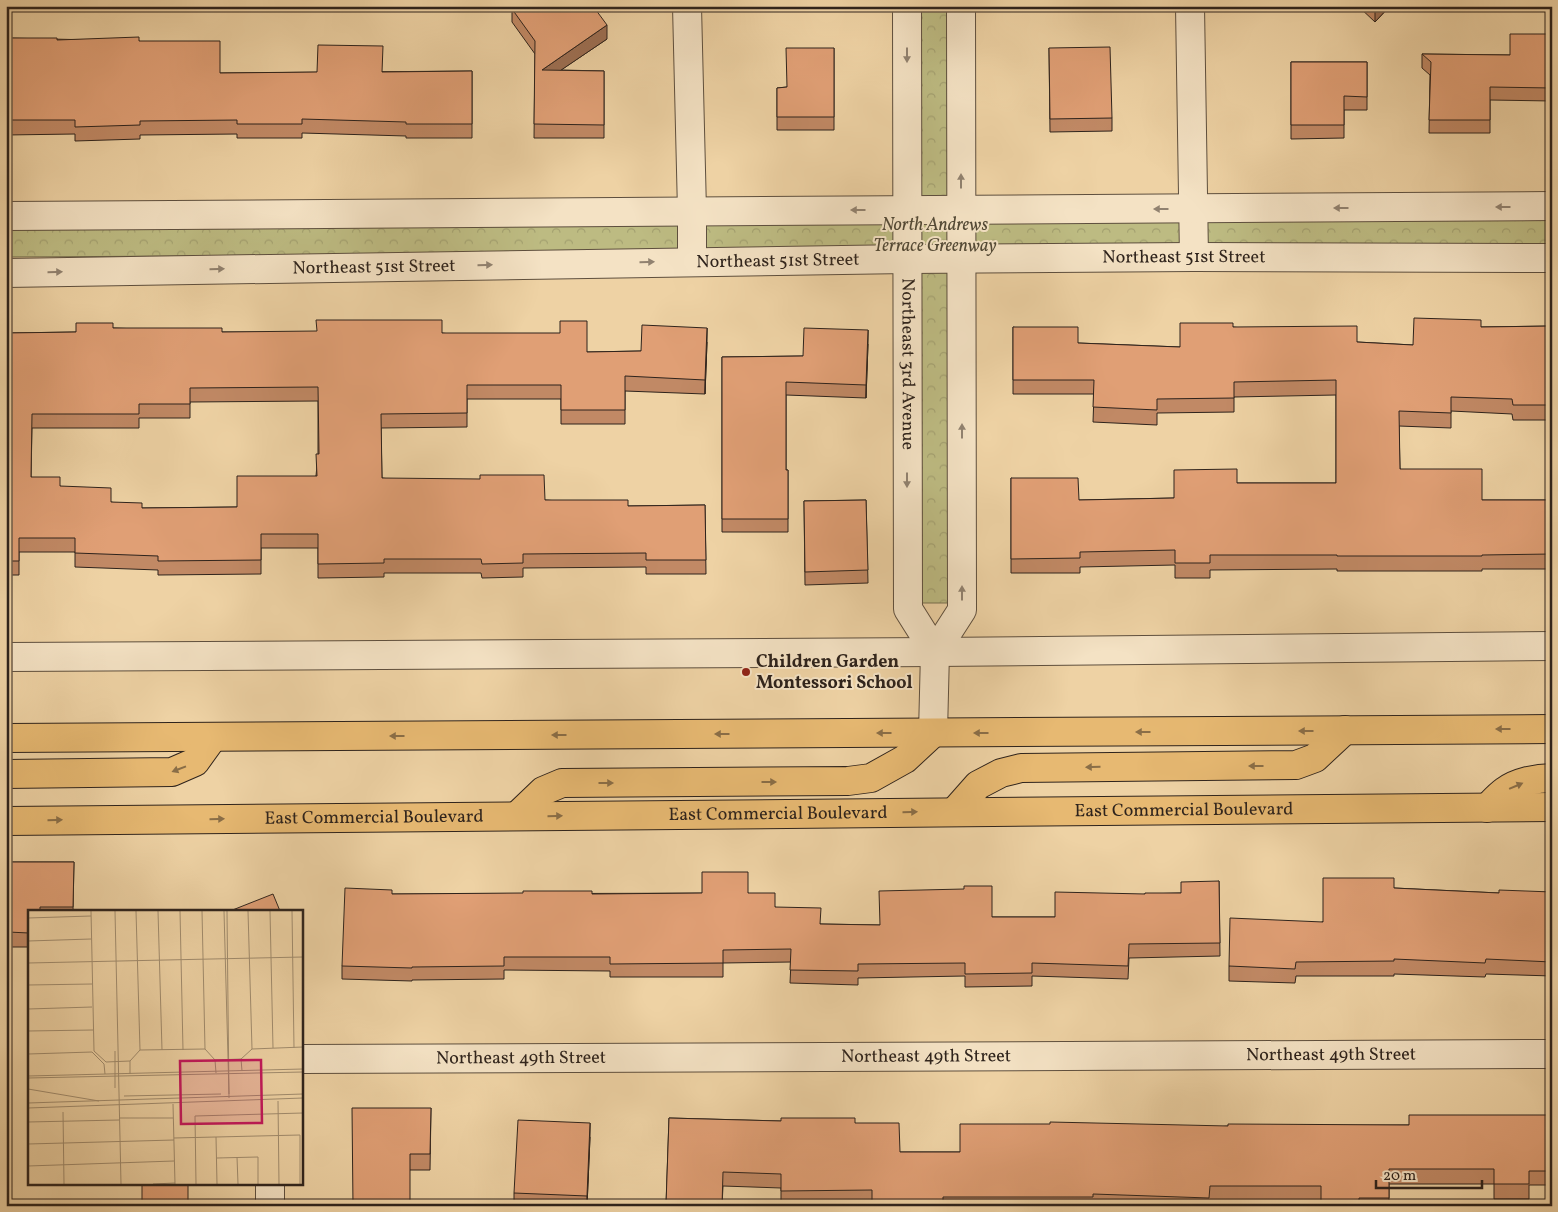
<svg xmlns="http://www.w3.org/2000/svg" width="1558" height="1212" viewBox="0 0 1558 1212" font-family="Vollkorn,serif">
  <defs>
    <pattern id="forest-crowns" width="20" height="18" patternUnits="userSpaceOnUse" patternTransform="scale(1.25)"><rect width="20" height="18" fill="#bdbb82"/><path d="M2 6a3 3 0 1 1 6 0M12 15a3 3 0 1 1 6 0" fill="none" stroke="#a3a070"/></pattern>
  </defs>
  <rect width="100%" height="100%" fill="#eed2a4"/>
  <filter id="stains"><feTurbulence type="fractalNoise" baseFrequency=".004" numOctaves="4"/><feColorMatrix values="0 0 0 0 .2 0 0 0 0 .09 0 0 0 0 .02 0 0 0 .5 -.17"/></filter>
  <radialGradient id="worn" r=".72"><stop offset=".6" stop-color="#630" stop-opacity="0"/><stop offset="1" stop-color="#630" stop-opacity=".3"/></radialGradient>
  <polygon fill="url(#forest-crowns)" stroke="#766f4f" points="920,6 953,6 953,218 1552,216 1552,249 953,252 954,603 920,603 918,252 6,257 6,226 920,217"/>
  <g fill="none" stroke-linecap="round" stroke-linejoin="round">
    <defs>
      <g id="street">
        <polyline points="687,6 692,211 692,261"/>
        <path id="s1" d="M907,6L908,609L935,652"/>
        <polyline points="1190,6 1194,257"/>
        <polyline points="6,216 1552,206"/>
        <path id="s2" d="M6,273L907,259L1194,257L1552,258"/>
        <polyline points="6,657 935,652 1552,646"/>
        <polyline points="933,733 935,652 962,610 961,6"/>
        <path id="s3" d="M301,1059L1552,1054"/>
        <polyline points="270,1206 270,1183"/>
      </g>
      <g id="primary">
        <polyline points="6,738 1552,729"/>
        <polyline points="6,774 172,772 195,762 213,737"/>
        <path d="M1487,808C1493,802 1498,796 1505,791C1517,782 1537,778 1552,778"/>
        <polyline points="955,811 978,785 1001,773 1021,768 1296,765 1315,758 1345,730"/>
        <polyline points="517,816 543,791 562,783 848,781 871,778 905,759 933,733"/>
        <path id="s4" d="M6,821L1552,807"/>
      </g>
    </defs>
    <use href="#street" stroke="#5e4f3e" stroke-width="30"/>
    <use href="#primary" stroke="#2e231c" stroke-width="30"/>
    <use href="#street" stroke="#f4e2c4" stroke-width="28"/>
    <use href="#primary" stroke="#e7b972" stroke-width="28"/>
  </g>
  <g fill="#c18965" stroke="#2e231c" fill-rule="evenodd">
    <polygon points="1358,6 1390,6 1375,22"/>
    <polygon points="512,9 607,39 561,70 604,71 604,138 534,138 535,54 512,22"/>
    <polygon points="1552,34 1552,101 1490,100 1490,133 1429,133 1430,75 1422,68 1422,54 1510,55"/>
    <polygon points="6,38 139,41 220,73 472,71 472,138 406,138 406,136 302,133 302,138 237,138 237,134 140,135 140,139 75,141 75,134 6,135"/>
    <polygon points="834,48 834,130 777,130 777,88 787,87"/>
    <polygon points="1049,48 1112,118 1112,131 1050,132"/>
    <polygon points="1291,62 1367,62 1367,110 1344,110 1344,138 1291,139"/>
    <polygon points="1552,326 1552,420 1513,420 1512,414 1451,411 1451,428 1399,426 1400,469 1482,500 1552,500 1552,569 1482,569 1482,571 1337,571 1337,569 1210,570 1210,578 1175,578 1175,565 1080,567 1080,573 1011,573 1011,478 1079,500 1174,498 1237,483 1336,483 1336,395 1234,397 1234,412 1157,413 1157,425 1093,422 1094,394 1013,394 1013,327 1078,343 1180,347 1233,327 1357,342 1413,345 1481,327"/>
    <path d="M113,328L222,332L442,333L587,352L641,351L707,342L705,394L625,391V424H561V399H467V427L381,428L382,478L545,500L628,506L705,505L706,574H646V567L523,568V577L482,578L481,573H384V577L318,578V548H261V574L158,575V570L75,567V552H19V575H6V333L76,332ZM318,401V454L316,476L237,507L142,508L111,502L31,477L32,428H139V418H190V402Z"/>
    <polygon points="868,344 866,398 786,395 786,470 788,470 788,532 722,532 722,357 803,356"/>
    <polygon points="866,500 868,583 805,585 804,501"/>
    <polygon points="6,862 74,862 73,911 29,911 29,947 8,947 8,1055"/>
    <polygon points="1219,881 1220,956 1129,958 1128,979 1032,976 1032,986 965,987 965,976 858,978 858,985 790,983 791,962 723,963 723,977 610,977 610,971 504,970 504,979 412,980 412,981 342,979 342,966 392,894 748,893 775,907 821,924 880,925 992,917 1055,917 1145,894 1181,893"/>
    <polygon points="1394,888 1499,893 1552,892 1552,976 1486,974 1485,977 1394,974 1394,976 1296,976 1295,983 1229,981 1229,966"/>
    <polygon points="431,1108 430,1170 410,1170 353,1206"/>
    <polygon points="1552,1115 1552,1185 1529,1185 1529,1199 1494,1199 1494,1184 1389,1184 1389,1206 1321,1206 1321,1201 1210,1201 1210,1206 872,1206 872,1205 781,1206 781,1188 723,1186 722,1206 666,1206 669,1118 855,1123 900,1152 960,1152 1228,1126 1409,1125"/>
    <polygon points="590,1137 587,1206 514,1206 514,1193"/>
  </g>
  <g fill="#9d6f52" stroke="#2e231c">
    <polygon points="1377,6 1390,6 1375,22 1375,9"/>
    <polygon points="607,25 607,39 542,83 542,70"/>
    <polygon points="707,328 707,342 705,394 705,380"/>
    <polygon points="868,330 868,344 866,398 866,385"/>
    <polygon points="301,967 303,967 303,980 301,981"/>
    <polygon points="590,1123 590,1137 587,1206 587,1196"/>
  </g>
  <g fill="#e09f75" stroke="#2e231c" fill-rule="evenodd">
    <polygon points="516,6 593,6 607,25 542,70 604,71 604,125 534,124 535,41 512,9"/>
    <polygon points="1510,34 1552,34 1552,88 1490,87 1490,120 1429,120 1431,62 1422,54 1510,55"/>
    <polygon points="139,37 139,41 220,41 220,73 317,72 318,45 383,46 382,72 472,71 472,124 406,124 406,122 302,119 302,124 237,124 237,120 140,121 140,125 75,127 75,120 6,120 6,38 57,38 57,40"/>
    <polygon points="1110,47 1112,118 1050,119 1049,48"/>
    <polygon points="786,48 834,48 834,117 777,117 777,88 787,87"/>
    <polygon points="1291,62 1367,62 1367,97 1344,96 1344,125 1291,125"/>
    <polygon points="1414,318 1481,320 1481,327 1552,326 1552,405 1513,405 1512,399 1451,397 1451,413 1399,411 1400,469 1482,469 1482,500 1552,500 1552,554 1482,555 1482,556 1337,556 1337,555 1210,555 1210,563 1175,563 1175,550 1080,552 1080,558 1011,559 1011,478 1078,478 1079,500 1174,498 1174,470 1237,469 1237,483 1336,483 1336,380 1234,382 1234,398 1157,399 1157,410 1093,407 1094,380 1013,380 1013,327 1078,327 1078,343 1180,347 1180,323 1233,323 1233,327 1357,326 1357,342 1413,345"/>
    <path d="M316,320H442V333H560V321H587V352L641,351L642,325L707,328L705,380L625,376V410H561V385H467V413L381,414L382,478L480,479V475H544L545,500H628V506L705,505L706,560H646V553L523,554V563L482,564L481,559H384V563L318,564V534H261V560L158,561V556L75,553V538H19V561H6V333L76,332V323H113V328H222V332L317,331ZM318,387L319,454H316L317,476H237V507L142,508V503L111,502V488L60,486V477H31L32,414H139V404H190V388Z"/>
    <polygon points="804,328 868,330 866,385 786,382 786,470 788,470 788,519 722,519 722,357 803,356"/>
    <polygon points="866,500 868,570 805,572 804,501"/>
    <polygon points="6,862 74,862 73,907 40,907 40,911 29,911 29,933 8,932 8,1040 6,1090"/>
    <polygon points="702,872 748,872 748,893 775,893 775,907 821,908 820,924 880,925 879,891 964,889 964,886 992,886 992,917 1055,917 1055,892 1145,894 1145,893 1181,893 1181,882 1219,881 1220,943 1129,944 1128,966 1032,963 1032,973 965,974 965,963 858,964 858,971 790,970 791,949 723,950 723,963 610,964 610,957 504,957 504,966 412,967 412,968 342,966 345,888 392,890 392,894 523,893 523,891 592,891 592,894 702,893"/>
    <polygon points="1323,878 1394,878 1394,888 1499,893 1499,890 1552,892 1552,962 1486,959 1485,963 1394,959 1394,961 1296,962 1295,969 1229,966 1230,918 1323,922"/>
    <polygon points="273,894 280,911 230,911"/>
    <polygon points="352,1108 431,1108 430,1154 410,1154 410,1206 353,1206"/>
    <polygon points="1409,1115 1552,1115 1552,1171 1529,1171 1529,1184 1494,1184 1494,1169 1389,1169 1389,1198 1359,1198 1359,1206 1321,1206 1321,1186 1210,1186 1209,1198 1093,1194 1093,1197 943,1197 943,1206 872,1206 872,1190 781,1191 781,1174 723,1172 722,1206 666,1204 669,1118 781,1121 781,1118 855,1118 855,1123 899,1123 900,1152 960,1152 960,1124 1050,1124 1050,1122 1228,1126 1228,1124 1409,1125"/>
    <polygon points="518,1120 590,1123 587,1196 514,1193"/>
    <rect x="142" y="1183" width="46" height="23"/>
  </g>
  <defs><path id="oneway-solid" d="M-6-.8H1V-3.2L6.5 0L1 3.2V.8H-6Z" transform="scale(1.25)"/></defs>
  <g fill="#918270">
    <use href="#oneway-solid" transform="translate(907 55) rotate(90)"/>
    <use href="#oneway-solid" transform="translate(961 181) rotate(-90)"/>
    <use href="#oneway-solid" transform="translate(1503 207) rotate(180)"/>
    <use href="#oneway-solid" transform="translate(1341 208) rotate(180)"/>
    <use href="#oneway-solid" transform="translate(1161 209) rotate(180)"/>
    <use href="#oneway-solid" transform="translate(858 210) rotate(180)"/>
    <use href="#oneway-solid" transform="translate(647 262) rotate(-1)"/>
    <use href="#oneway-solid" transform="translate(485 265) rotate(-1)"/>
    <use href="#oneway-solid" transform="translate(217 269) rotate(-1)"/>
    <use href="#oneway-solid" transform="translate(55 272) rotate(-1)"/>
    <use href="#oneway-solid" transform="translate(962 431) rotate(-90)"/>
    <use href="#oneway-solid" transform="translate(907 480) rotate(90)"/>
    <use href="#oneway-solid" transform="translate(962 593) rotate(-90)"/>
  </g>
  <g fill="#8a6e47">
    <use href="#oneway-solid" transform="translate(1503 729) rotate(180)"/>
    <use href="#oneway-solid" transform="translate(1306 731) rotate(180)"/>
    <use href="#oneway-solid" transform="translate(1143 732) rotate(180)"/>
    <use href="#oneway-solid" transform="translate(884 733) rotate(180)"/>
    <use href="#oneway-solid" transform="translate(981 733) rotate(180)"/>
    <use href="#oneway-solid" transform="translate(722 734) rotate(180)"/>
    <use href="#oneway-solid" transform="translate(559 735) rotate(180)"/>
    <use href="#oneway-solid" transform="translate(397 736) rotate(180)"/>
    <use href="#oneway-solid" transform="translate(1256 766) rotate(180)"/>
    <use href="#oneway-solid" transform="translate(1093 767) rotate(179)"/>
    <use href="#oneway-solid" transform="translate(179 769) rotate(159)"/>
    <use href="#oneway-solid" transform="translate(769 782)"/>
    <use href="#oneway-solid" transform="translate(606 783)"/>
    <use href="#oneway-solid" transform="translate(1516 786) rotate(-23)"/>
    <use href="#oneway-solid" transform="translate(910 812) rotate(-1)"/>
    <use href="#oneway-solid" transform="translate(555 816) rotate(-1)"/>
    <use href="#oneway-solid" transform="translate(217 819) rotate(-1)"/>
    <use href="#oneway-solid" transform="translate(55 820) rotate(-1)"/>
  </g>
  <circle fill="#8f2418" stroke="#f4e2c4" stroke-width="2" cx="746" cy="672" r="5"/>
  <g text-anchor="middle" dominant-baseline="central" stroke-width="4" stroke-linejoin="round" paint-order="stroke">
    <g font-size="18" font-style="italic" fill="#524936" stroke="#f4e2c4">
      <text x="935" y="225">North Andrews<tspan x="935" dy="21">Terrace Greenway</tspan></text>
    </g>
    <g font-size="18" fill="#2e231c" stroke="#f4e2c4">
      <text stroke="none"><textPath href="#s2" startOffset="1178">Northeast 51st Street</textPath></text>
      <text stroke="none"><textPath href="#s2" startOffset="772">Northeast 51st Street</textPath></text>
      <text stroke="none"><textPath href="#s2" startOffset="368">Northeast 51st Street</textPath></text>
      <text stroke="none"><textPath href="#s1" startOffset="358">Northeast 3rd Avenue</textPath></text>
      <text stroke="none"><textPath href="#s4" startOffset="1178">East Commercial Boulevard</textPath></text>
      <text stroke="none"><textPath href="#s4" startOffset="772">East Commercial Boulevard</textPath></text>
      <text stroke="none"><textPath href="#s4" startOffset="368">East Commercial Boulevard</textPath></text>
      <text stroke="none"><textPath href="#s3" startOffset="1030">Northeast 49th Street</textPath></text>
      <text stroke="none"><textPath href="#s3" startOffset="625">Northeast 49th Street</textPath></text>
      <text stroke="none"><textPath href="#s3" startOffset="220">Northeast 49th Street</textPath></text>
    </g>
    <g font-size="18" font-weight="bold" fill="#2e231c" stroke="#f4e2c4" text-anchor="start">
      <text x="756" y="662">Children Garden<tspan x="756" dy="21">Montessori School</tspan></text>
    </g>
  </g>
  <g transform="translate(28 910)">
    <rect width="275" height="275" fill="#eed2a4"/>
    <path fill="none" stroke="#a18c6e" stroke-width="1" d="M63,1L66,141L78,152M87,1L93,274M130,1L134,140M152,1L155,140M174,1L177,139L187,150L188,163M196,1L201,184M199,1L201,188M242,1L245,138M264,1L266,138M0,8L63,6M0,31L63,29M0,53L275,47M0,75L64,74M0,99L64,97M0,121L65,120M224,139L275,137M112,140L177,139M87,141V178M64,142L76,154L77,164M0,144L64,142M187,150L213,149M78,152L102,151M214,161L213,149L224,139L220,1M102,164V151L112,140L108,1M0,166L275,159M0,168L275,162M0,179L71,191M96,186L193,184M250,191L251,274M0,193L275,184M145,194L147,274M0,198L275,188M35,202L36,274M91,208H145M0,212L91,210M188,227L189,274M146,228L272,225V274M0,234L146,230M209,247L210,274M189,248L230,247V274M0,256L146,251M125,274L147,273M168,274L167,206L275,203"/>
    <path fill="#c2185b" fill-opacity="0.15" stroke="#c2185b" stroke-width="2.5" d="M233,150L234,213L153,214L152,151Z"/>
    <rect width="275" height="275" fill="none" stroke="#2e231c" stroke-width="2.5"/>
  </g>
  <rect width="1558" height="1212" fill="none" stroke="#eed2a4" stroke-width="25"/>
  <rect x="8" y="8" width="1543" height="1197" fill="none" stroke="#2e231c" stroke-width="2.5"/>
  <rect x="12" y="12" width="1533" height="1187" fill="none" stroke="#2e231c"/>
  <path d="M1376 1180v8h106v-8" fill="none" stroke="#2e231c" stroke-width="2.5"/>
  <text x="1383" y="1180" font-size="15" fill="#2e231c" stroke="#f4e2c4" stroke-width="4" paint-order="stroke">20 m</text>
  <rect width="100%" height="100%" filter="url(#stains)"/>
  <rect width="100%" height="100%" fill="url(#worn)"/>
</svg>
